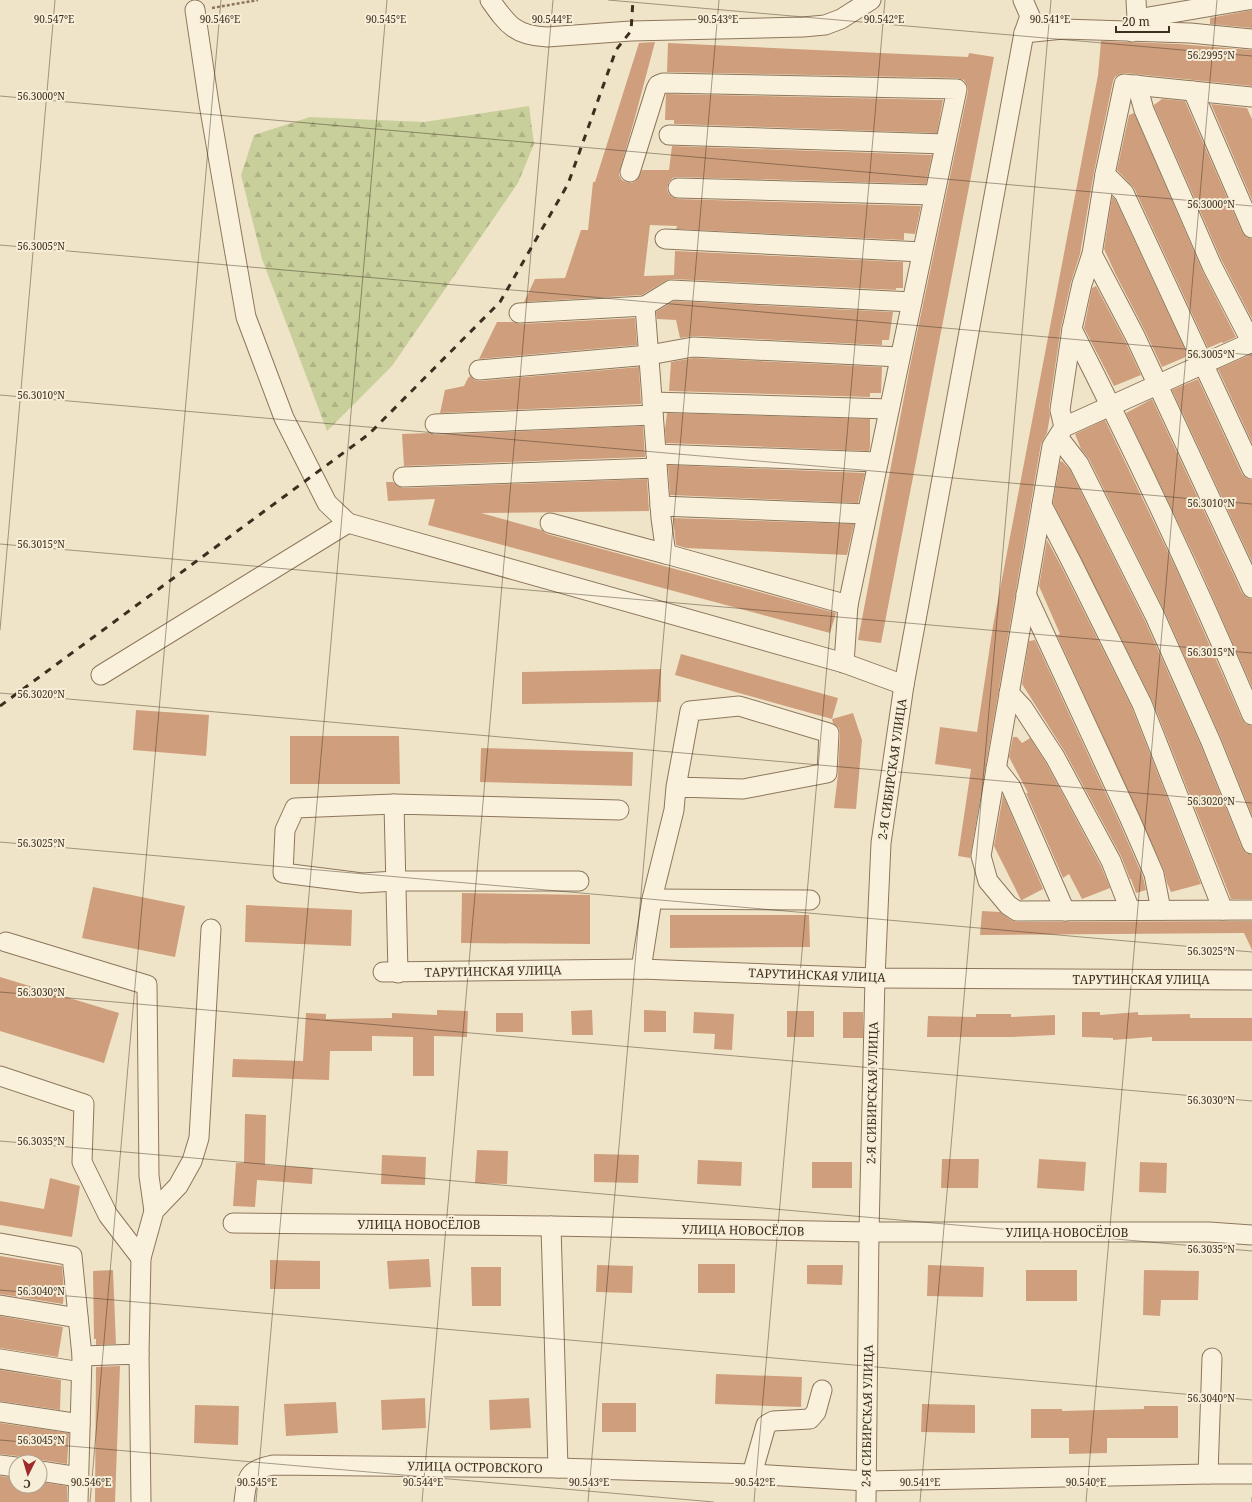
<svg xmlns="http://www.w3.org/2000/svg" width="1252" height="1502" viewBox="0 0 1252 1502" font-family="'Noto Serif',serif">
  <defs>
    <pattern id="forest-firs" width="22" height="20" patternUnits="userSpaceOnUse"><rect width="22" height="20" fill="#c9cf9b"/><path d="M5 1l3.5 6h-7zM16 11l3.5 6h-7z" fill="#aeb285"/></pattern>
  </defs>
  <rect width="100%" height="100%" fill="#f0e4c8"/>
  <polygon fill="url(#forest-firs)" points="529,106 534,144 518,183 392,366 327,431 262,259 241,175 254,135 310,117 424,122"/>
  <g fill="#cf9f7d">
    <polygon points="1252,10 1252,28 1210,24 1210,18"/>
    <polygon points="1101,41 1179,44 1252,50 1252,86 1125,73 1120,74 1115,77 1113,81 1094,172 1080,254 1071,282 1061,327 1049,408 1050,416 1047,433 1041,444 970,858 958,856 971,769 935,764 940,727 977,732 993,626 1098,75"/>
    <polygon points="655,42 634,121 620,169 619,175 622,180 626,182 632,183 637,180 642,170 669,170 672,146 932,155 926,184 678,177 673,178 669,182 667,188 668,193 672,197 678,199 921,206 915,234 904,233 904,240 676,229 677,226 650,225 644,276 674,275 675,251 903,262 903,288 896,288 896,290 672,279 665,281 642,295 524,302 535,279 565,278 581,230 588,230 593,182 595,182 639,43"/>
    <polygon points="668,43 968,57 969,53 994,57 881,643 858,640 909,371 968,91 967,85 964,80 957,78 667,72"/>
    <polygon points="666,94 943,100 937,133 674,124 674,120 665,120"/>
    <polygon points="1162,99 1185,101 1242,232 1246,237 1252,239 1252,319 1222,261 1154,106 1154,105"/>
    <polygon points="1211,104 1247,108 1252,119 1252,200"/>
    <polygon points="1134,113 1202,270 1236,337 1223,343 1222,342 1208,348 1134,188 1117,170 1129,115"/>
    <polygon points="1112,197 1115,199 1188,356 1162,367 1145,331 1116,275 1104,249"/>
    <polygon points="1096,286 1125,341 1141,375 1114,386 1084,328 1092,288"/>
    <polygon points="674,301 893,312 889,340 882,340 882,345 694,336 680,338 676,320 657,319 656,312"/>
    <polygon points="635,318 637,345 479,359 497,322 513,322 520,324"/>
    <polygon points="1252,354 1252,443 1218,369"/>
    <polygon points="694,358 882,367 881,393 870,393 870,397 669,391 671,362"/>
    <polygon points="639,367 641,404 440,413 445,390 464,386 468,378 470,376 475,380 480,381"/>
    <polygon points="1198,379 1242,474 1246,478 1252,480 1252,562 1172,390"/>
    <polygon points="1152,399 1242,593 1246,597 1252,599 1252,687 1198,564 1126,413"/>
    <polygon points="667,413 870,419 870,447 869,451 666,443 665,429"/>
    <polygon points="1105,420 1178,573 1242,719 1246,724 1252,726 1252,815 1221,738 1165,612 1089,459 1081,449 1075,434"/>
    <polygon points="643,426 645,457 404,466 402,434 429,433 435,435"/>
    <polygon points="1062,461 1070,470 1145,621 1201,746 1242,848 1246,853 1252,855 1252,899 1231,899 1152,700 1053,503 1060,462"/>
    <polygon points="668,465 865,473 858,503 670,495"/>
    <polygon points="647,479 649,511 481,513 542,530 547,534 836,613 830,633 428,525 435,499 388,501 386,482 393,482 398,486 403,488"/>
    <polygon points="673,518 854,524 847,555 686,548 676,545"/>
    <polygon points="1047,540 1061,566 1132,708 1201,884 1171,892 1167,883 1164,870 1057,635 1060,634 1039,586"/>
    <polygon points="1035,640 1120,824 1143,877 1146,890 1136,893 1131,879 1130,879 1121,856 1065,752 1022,684 1029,641"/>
    <polygon points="681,654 838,698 832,719 675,675"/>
    <polygon points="661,669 661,702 522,704 522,672"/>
    <polygon points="136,710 209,715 206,756 133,750"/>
    <polygon points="853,713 862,740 856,809 834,808 838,774 840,734 839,728 833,723 832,719"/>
    <polygon points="290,736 399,736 400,784 290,784"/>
    <polygon points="1013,737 1017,737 1022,743 1030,738 1046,763 1101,866 1110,888 1082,899 1069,874 1063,878 1026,793 1028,793 1009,757"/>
    <polygon points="481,748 633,752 632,786 480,782"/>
    <polygon points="1003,795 1043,889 1022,900 1021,900 994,846"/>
    <polygon points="93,887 185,906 175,957 82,938"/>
    <polygon points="462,893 590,895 590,944 461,943"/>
    <polygon points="246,905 352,910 351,946 245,942"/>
    <polygon points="982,911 1000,912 1011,920 1017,922 1252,921 1252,950 1244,933 980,935"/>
    <polygon points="670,915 809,915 810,947 670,948"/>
    <polygon points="0,977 119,1013 104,1063 0,1031"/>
    <polygon points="437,1010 468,1011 467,1037 434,1036 434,1076 413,1076 413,1037 372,1036 372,1051 330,1051 329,1080 232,1077 233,1059 303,1061 306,1013 326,1014 326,1019 392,1018 392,1013 437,1015"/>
    <polygon points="592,1010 593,1035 572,1035 571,1011"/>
    <polygon points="644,1010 666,1011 666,1032 644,1032"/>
    <rect x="787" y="1011" width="27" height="26"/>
    <polygon points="694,1012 734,1014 732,1050 714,1049 715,1034 693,1033"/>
    <rect x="843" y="1012" width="20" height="26"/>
    <polygon points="1082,1012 1100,1012 1100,1015 1138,1012 1138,1015 1190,1014 1190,1018 1252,1018 1252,1041 1152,1041 1152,1037 1113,1040 1113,1038 1082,1037"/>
    <rect x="496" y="1013" width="27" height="19"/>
    <polygon points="976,1014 1011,1014 1011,1017 1055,1015 1055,1035 1012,1037 927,1037 928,1016 976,1017"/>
    <polygon points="245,1114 266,1115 265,1165 313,1168 312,1184 257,1180 255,1207 233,1206 236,1163 244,1163"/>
    <polygon points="477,1150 508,1151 507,1184 475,1183"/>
    <polygon points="594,1154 639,1155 638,1183 594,1182"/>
    <polygon points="382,1155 426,1157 425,1185 381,1184"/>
    <polygon points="942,1159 979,1159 978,1188 941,1188"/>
    <polygon points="1039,1159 1086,1162 1084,1191 1037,1188"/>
    <polygon points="698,1160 742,1162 741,1186 697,1184"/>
    <rect x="812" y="1162" width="40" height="26"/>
    <polygon points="1140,1162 1167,1163 1166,1193 1139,1192"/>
    <polygon points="50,1178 80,1186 72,1237 0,1225 0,1201 44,1209"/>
    <polygon points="0,1256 62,1266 64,1291 63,1304 0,1294"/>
    <polygon points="429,1259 431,1287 389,1289 387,1261"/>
    <polygon points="270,1260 320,1261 320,1289 270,1289"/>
    <rect x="698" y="1264" width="37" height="29"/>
    <polygon points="597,1265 633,1266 632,1293 596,1292"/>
    <polygon points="807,1265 843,1265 842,1285 807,1284"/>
    <polygon points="928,1265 984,1267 983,1297 927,1296"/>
    <polygon points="471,1267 501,1267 501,1306 472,1306"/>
    <polygon points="113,1270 116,1344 96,1345 96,1339 94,1339 93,1271"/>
    <rect x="1026" y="1270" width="51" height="31"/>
    <polygon points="1144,1270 1199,1271 1198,1300 1161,1300 1160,1316 1143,1315"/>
    <polygon points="0,1316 63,1327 58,1357 0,1348"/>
    <polygon points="120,1366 115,1502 95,1502 96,1367"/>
    <polygon points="0,1370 61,1380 60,1410 0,1401"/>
    <polygon points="716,1374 802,1377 801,1407 715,1404"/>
    <polygon points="425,1398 426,1428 382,1430 381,1400"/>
    <polygon points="529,1398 531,1428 490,1430 489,1400"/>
    <polygon points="336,1402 338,1433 286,1436 284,1404"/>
    <rect x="602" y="1403" width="34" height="29"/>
    <polygon points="922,1404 975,1405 975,1433 921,1432"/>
    <polygon points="195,1405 239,1406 238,1445 194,1443"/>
    <polygon points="1144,1406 1178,1406 1178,1438 1107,1438 1107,1453 1069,1454 1069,1438 1031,1438 1031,1409 1062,1409 1062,1411 1100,1410 1144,1409"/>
    <polygon points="0,1423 69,1433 67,1464 42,1460 26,1462 22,1458 18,1456 0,1454"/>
    <polygon points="0,1476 16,1478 16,1486 40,1486 40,1482 67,1486 67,1502 0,1502"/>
  </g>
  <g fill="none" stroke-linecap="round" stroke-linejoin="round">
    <defs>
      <g id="minor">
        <path d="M490,0C507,24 515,36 547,37L631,31L803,27L825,25L841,19L871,0"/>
        <polyline points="1136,0 1137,19"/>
        <polyline points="195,10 209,104 246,317 284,418 327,503 348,523"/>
        <polyline points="1132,32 1137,19 1248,0"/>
        <polyline points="1024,33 1063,29 1190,33 1252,39"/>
        <polyline points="1137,85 1144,110 1212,266 1252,343"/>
        <polyline points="1193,91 1252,228"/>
        <polyline points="1252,97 1124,84 1105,174 1124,193 1252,469"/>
        <polyline points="669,135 945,144"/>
        <polyline points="630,172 656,89 658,85 663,83 957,89 848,605 844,663"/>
        <polyline points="678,188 934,195"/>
        <polyline points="665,239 922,252"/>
        <polyline points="1092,254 1105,174"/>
        <polyline points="519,313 645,306"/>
        <path d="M1072,329C1136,455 1197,584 1252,715"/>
        <polyline points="1252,342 1064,427 1052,446 981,856 988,881 1008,905 1017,911 1252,910"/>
        <polyline points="479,370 649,355 693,347 900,357"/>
        <polyline points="652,402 889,409"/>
        <polyline points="435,424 653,415"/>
        <polyline points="1064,427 1060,410 1072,329 1082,284 1092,254 1135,336 1252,588"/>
        <polyline points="1058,437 1079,464 1155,616 1211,742 1252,844"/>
        <polyline points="656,454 878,462"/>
        <polyline points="403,477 657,468"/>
        <polyline points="1042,505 1071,561 1142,704 1223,910"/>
        <polyline points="660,506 867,514"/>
        <polyline points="550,523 666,554"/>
        <polyline points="1026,594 1130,819 1154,874 1161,910"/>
        <polyline points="848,605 666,554 661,518 645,306 671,290 912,302"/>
        <polyline points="101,675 348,523 844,663 904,685"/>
        <polyline points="1009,693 1023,708 1055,757 1111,861 1130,910"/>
        <polyline points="996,768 1011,787 1065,911"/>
        <polyline points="394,804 295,808 285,830 283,873 362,883 396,881 579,881"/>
        <polyline points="652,899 810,900"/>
        <polyline points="6,942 147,985 149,1176 154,1211"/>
        <polyline points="641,969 652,899 674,810 676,787 690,711 739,706 829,733 827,773 743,789 676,787"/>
        <polyline points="383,972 641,969 875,978 1252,980"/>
        <polyline points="398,973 394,804 619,810"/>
        <polyline points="0,1076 84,1104 82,1162 108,1215 141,1258"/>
        <polyline points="233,1223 551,1226 869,1232 1209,1232 1252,1235"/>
        <polyline points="551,1226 558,1468"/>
        <polyline points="0,1243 72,1256 82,1356 78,1502"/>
        <polyline points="0,1305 78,1318"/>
        <polyline points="139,1354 141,1258 154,1211 178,1186 192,1161 199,1138 211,929"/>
        <polyline points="82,1356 139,1354 141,1502"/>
        <polyline points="0,1359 81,1372"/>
        <polyline points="0,1412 80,1424"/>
        <polyline points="0,1465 16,1467"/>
        <polyline points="40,1471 79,1477"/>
        <polyline points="752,1474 766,1425 773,1421 810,1419 816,1412 822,1390"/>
        <polyline points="1208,1474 1212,1358"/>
        <path d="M244,1502C247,1477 247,1470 273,1465L558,1468L752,1474L866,1481L1208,1474H1252"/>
        <polyline points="866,1502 869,1232 875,978 881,843 904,685 1024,33 1030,16 1023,0"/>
      </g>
    </defs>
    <use href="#minor" stroke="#8d765c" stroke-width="21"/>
    <polyline stroke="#8d765c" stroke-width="2.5" stroke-dasharray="3 2" stroke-linecap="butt" points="212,8 258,0"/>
    <use href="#minor" stroke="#faf1dc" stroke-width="19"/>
    <polyline stroke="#3d2e20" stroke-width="3" stroke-dasharray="7 7" stroke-linecap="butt" points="0,706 369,434 500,302 568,184 616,50 631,31 633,0"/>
  </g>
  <path fill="none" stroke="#3d2e20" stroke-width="1" stroke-opacity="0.45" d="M608,0L1252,56M0,96L1252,206M0,245L1252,355M0,395L1252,504M0,544L1252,653M0,630L55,0M0,693L1252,803M0,842L1252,952M0,992L1252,1101M0,1141L1252,1251M0,1290L1252,1400M0,1440L714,1502M90,1502L221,0M256,1502L387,0M422,1502L553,0M588,1502L719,0M754,1502L885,0M920,1502L1051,0M1086,1502L1217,0M1252,1502V1497"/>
  <g text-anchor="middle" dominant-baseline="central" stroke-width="4" stroke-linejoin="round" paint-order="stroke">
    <g font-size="12" fill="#3d2e20" stroke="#f7eed8">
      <text transform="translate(892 769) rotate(-82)">2-Я СИБИРСКАЯ УЛИЦА</text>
      <text transform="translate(493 971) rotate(-1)">ТАРУТИНСКАЯ УЛИЦА</text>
      <text transform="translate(817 975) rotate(2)">ТАРУТИНСКАЯ УЛИЦА</text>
      <text x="1141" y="979">ТАРУТИНСКАЯ УЛИЦА</text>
      <text transform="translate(872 1093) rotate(-89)">2-Я СИБИРСКАЯ УЛИЦА</text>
      <text x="419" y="1224">УЛИЦА НОВОСЁЛОВ</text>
      <text transform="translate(743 1230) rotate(1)">УЛИЦА НОВОСЁЛОВ</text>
      <text x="1067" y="1232">УЛИЦА НОВОСЁЛОВ</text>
      <text transform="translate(867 1416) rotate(-89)">2-Я СИБИРСКАЯ УЛИЦА</text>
      <text transform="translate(475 1467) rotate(1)">УЛИЦА ОСТРОВСКОГО</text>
    </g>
  </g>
  <g font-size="10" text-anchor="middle" fill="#3d2e20" stroke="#f7eed8" stroke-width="4" stroke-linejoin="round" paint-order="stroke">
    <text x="54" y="23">90.547°E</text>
    <text x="220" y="23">90.546°E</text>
    <text x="386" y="23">90.545°E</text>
    <text x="552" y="23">90.544°E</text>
    <text x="718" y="23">90.543°E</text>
    <text x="884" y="23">90.542°E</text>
    <text x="1050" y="23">90.541°E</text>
    <text x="1211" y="59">56.2995°N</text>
    <text x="41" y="100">56.3000°N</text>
    <text x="1211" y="208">56.3000°N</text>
    <text x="41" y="250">56.3005°N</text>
    <text x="1211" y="358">56.3005°N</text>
    <text x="41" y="399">56.3010°N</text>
    <text x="1211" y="507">56.3010°N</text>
    <text x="41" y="548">56.3015°N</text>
    <text x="1211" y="656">56.3015°N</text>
    <text x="41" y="698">56.3020°N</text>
    <text x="1211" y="805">56.3020°N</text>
    <text x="41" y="847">56.3025°N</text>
    <text x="1211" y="955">56.3025°N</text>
    <text x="41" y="996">56.3030°N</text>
    <text x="1211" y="1104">56.3030°N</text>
    <text x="41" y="1145">56.3035°N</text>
    <text x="1211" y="1253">56.3035°N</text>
    <text x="41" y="1295">56.3040°N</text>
    <text x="1211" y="1402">56.3040°N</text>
    <text x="41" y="1444">56.3045°N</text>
    <text x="91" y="1486">90.546°E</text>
    <text x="257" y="1486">90.545°E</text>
    <text x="423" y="1486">90.544°E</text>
    <text x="589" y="1486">90.543°E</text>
    <text x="755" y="1486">90.542°E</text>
    <text x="920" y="1486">90.541°E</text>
    <text x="1086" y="1486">90.540°E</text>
  </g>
  <g transform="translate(28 1474) rotate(185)"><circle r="19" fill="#f7eed8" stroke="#ada18e"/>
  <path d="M0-3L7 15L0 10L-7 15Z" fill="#9e2a2b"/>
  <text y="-6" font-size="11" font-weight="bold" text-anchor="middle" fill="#3d2e20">С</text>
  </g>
  <path d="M1116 26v6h53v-6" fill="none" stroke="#3d2e20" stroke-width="2"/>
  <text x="1122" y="26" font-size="12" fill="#3d2e20" stroke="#f7eed8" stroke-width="3" paint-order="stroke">20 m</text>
</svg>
